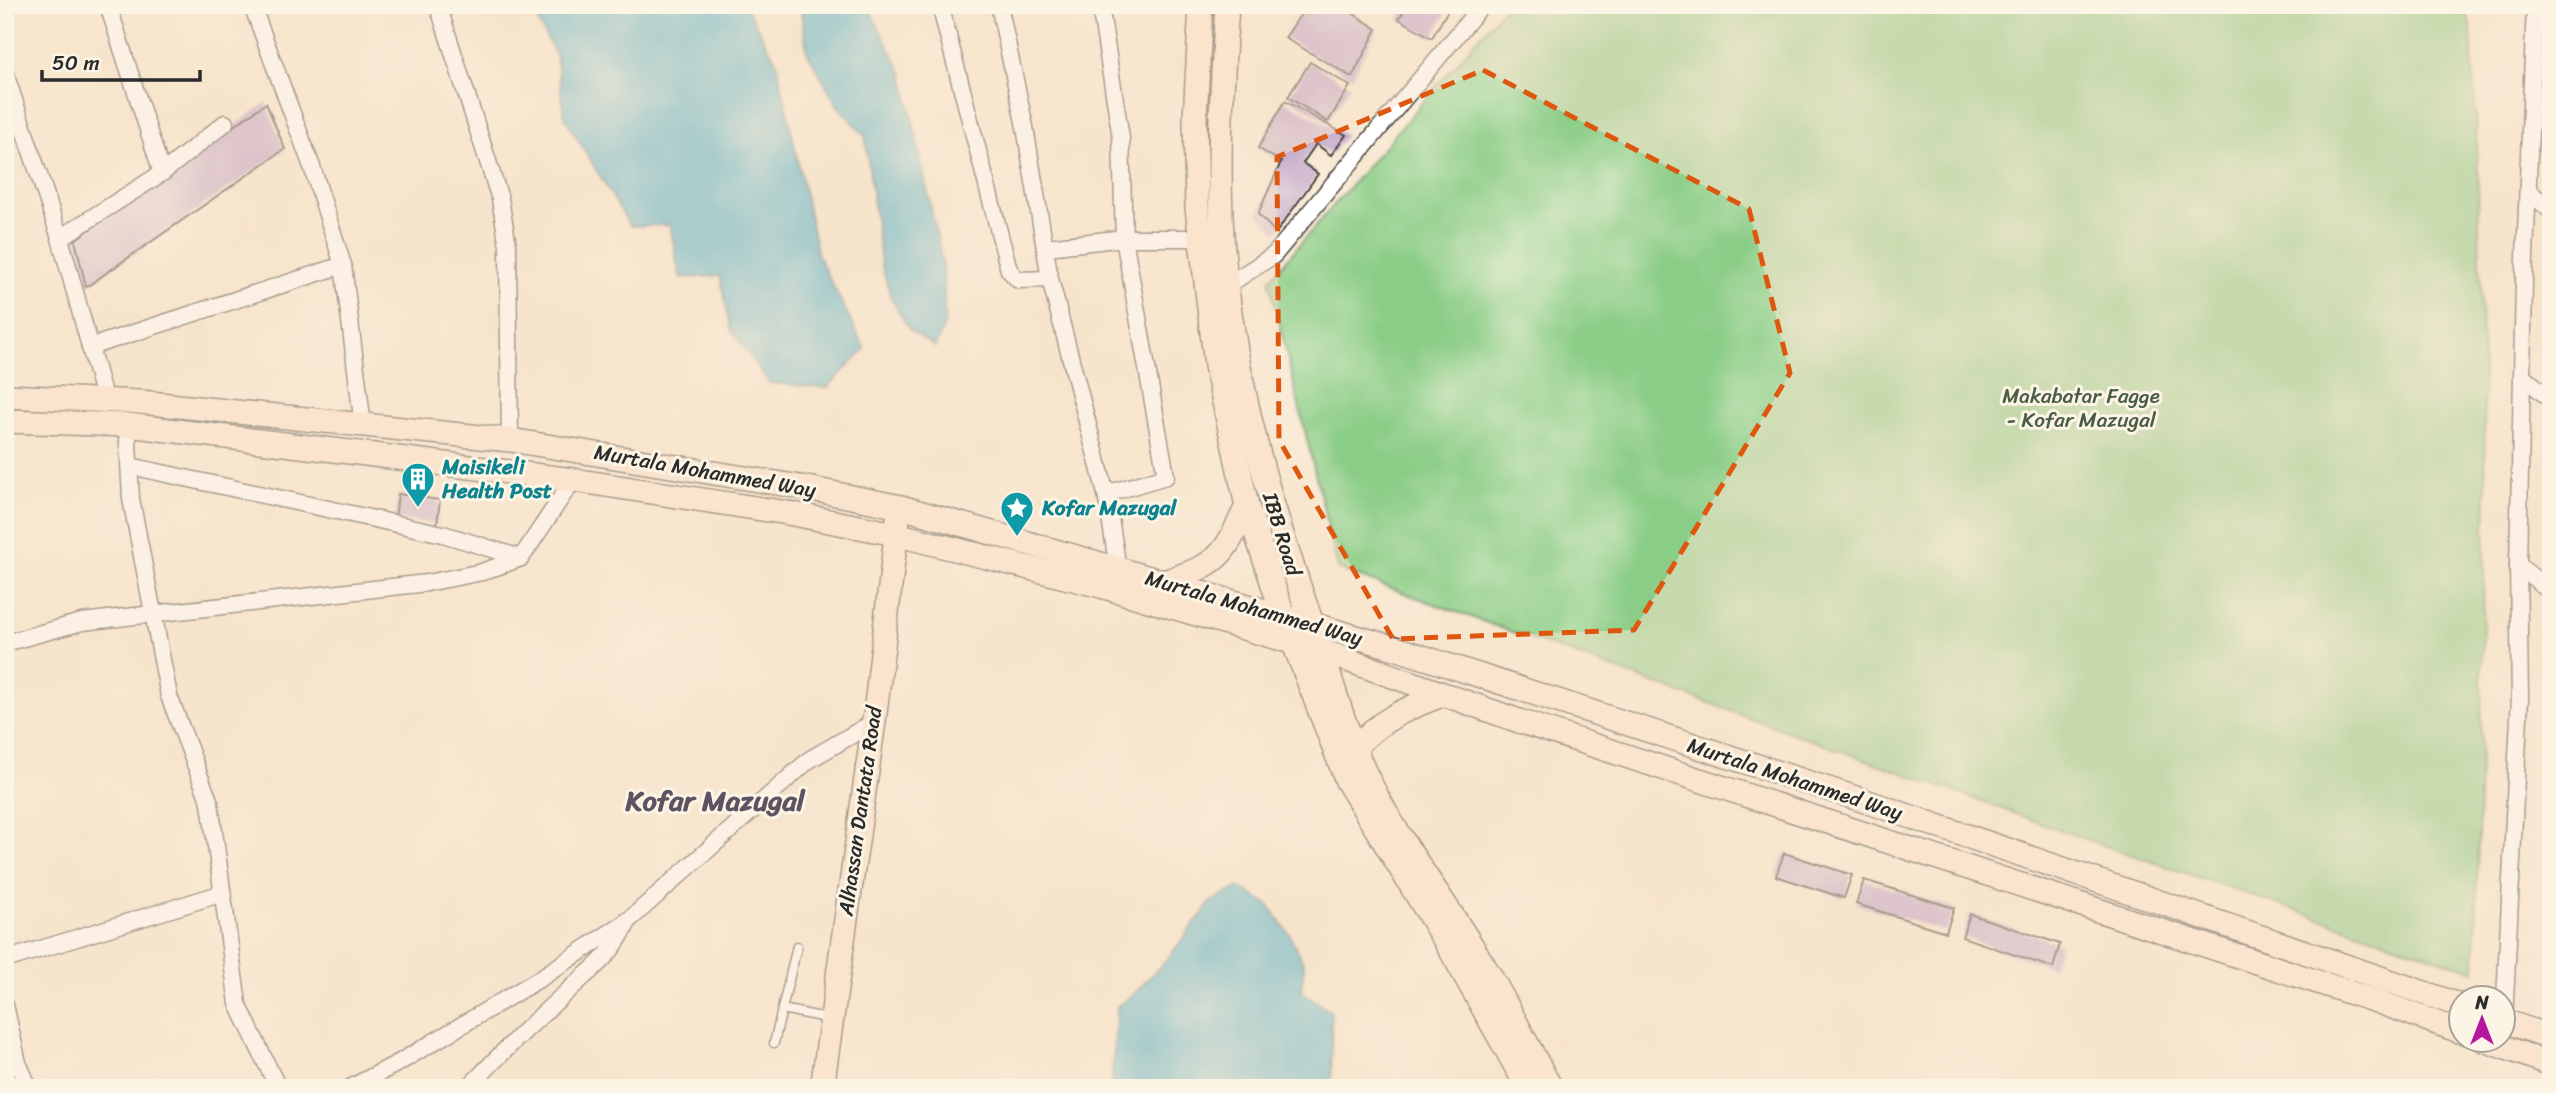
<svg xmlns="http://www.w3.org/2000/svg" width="2556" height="1093" viewBox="0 0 2556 1093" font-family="Sriracha,sans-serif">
  <rect width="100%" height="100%" fill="#fcf5e5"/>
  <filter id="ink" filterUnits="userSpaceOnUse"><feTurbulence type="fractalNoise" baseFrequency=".0143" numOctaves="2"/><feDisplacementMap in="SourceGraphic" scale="14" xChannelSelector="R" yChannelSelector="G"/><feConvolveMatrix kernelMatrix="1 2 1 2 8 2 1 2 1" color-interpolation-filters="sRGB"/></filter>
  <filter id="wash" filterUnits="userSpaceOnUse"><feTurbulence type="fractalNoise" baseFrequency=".00686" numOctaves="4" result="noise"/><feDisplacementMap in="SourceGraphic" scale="28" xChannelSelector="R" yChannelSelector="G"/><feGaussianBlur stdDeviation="1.57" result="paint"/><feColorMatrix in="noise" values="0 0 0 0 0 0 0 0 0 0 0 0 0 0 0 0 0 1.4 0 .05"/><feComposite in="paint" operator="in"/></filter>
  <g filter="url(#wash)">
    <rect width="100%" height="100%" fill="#f7e4cc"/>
    <polygon fill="#8acd86" stroke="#5a7c58" stroke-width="2" points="1507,5 2464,5 2471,27 2477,145 2486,490 2475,971 2085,839 1338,569 1269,280"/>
    <g fill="#4eb1cd" stroke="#3c6e7c" stroke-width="2">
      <polygon points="529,5 745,5 777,63 818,256 865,349 827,388 769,383 731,329 720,276 680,278 670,225 630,226 565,118 556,55"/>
      <polygon points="800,5 867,5 903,74 943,266 945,323 935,347 910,330 892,300 881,264 865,136 838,106 807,52"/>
      <polygon points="1239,887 1268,904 1290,935 1304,965 1301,991 1331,1012 1332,1088 1111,1088 1117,1006 1133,995 1168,958 1212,901"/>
    </g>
    <g id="blocks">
      <g fill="#bc9dc9">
        <polygon points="1307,5 1340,5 1377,29 1352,77 1285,38"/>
        <polygon points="1407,5 1451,5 1432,38 1399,19"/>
        <polygon points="1310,62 1350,86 1328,122 1288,97"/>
        <polygon points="1285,101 1346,135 1331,155 1316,144 1303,163 1318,174 1276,233 1258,214 1281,162 1258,148"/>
        <polygon points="266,103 285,149 86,287 75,240"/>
        <polygon points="398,494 440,500 437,524 395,519"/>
        <polygon points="1784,853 1852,875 1844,898 1776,876"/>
        <polygon points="1864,880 1954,908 1946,932 1856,904"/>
        <polygon points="1970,914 2060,944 2053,968 1962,937"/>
      </g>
    </g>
  </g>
  <g filter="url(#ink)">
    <use href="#blocks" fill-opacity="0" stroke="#4a4743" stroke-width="2"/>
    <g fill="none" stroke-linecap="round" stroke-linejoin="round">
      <defs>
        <g id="lane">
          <polyline points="782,1009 831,1019"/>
          <polyline points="774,1043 797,946"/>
        </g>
        <g id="street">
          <polyline points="108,5 162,173"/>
          <polyline points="252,5 312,167 343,265 363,426"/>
          <polyline points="438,5 500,199 508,246 510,440"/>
          <polyline points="940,5 1009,270 1018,280 1050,279"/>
          <polyline points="999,5 1025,127 1050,279 1106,494 1118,568"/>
          <polyline points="1100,5 1121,138 1124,238 1166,476 1106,494"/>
          <polyline points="5,73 60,238 105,401"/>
          <polyline points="2528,190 2551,211"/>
          <polyline points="60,238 162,173 225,123"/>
          <polyline points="1047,247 1124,238 1200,238"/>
          <polyline points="1226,286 1274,255 1482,5"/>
          <polyline points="90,347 343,265"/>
          <polyline points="2523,376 2551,400"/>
          <polyline points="127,425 131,499 169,696 210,803 238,1004 278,1088"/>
          <polyline points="130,466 443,534 521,558"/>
          <polyline points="2518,565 2551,592"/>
          <polyline points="5,643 82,622 427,583 482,572 521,558 573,480"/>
          <polyline points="5,960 223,893"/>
          <polyline points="5,1005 18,1063 29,1088"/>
          <polyline points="2504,1021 2520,697 2518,565 2524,282 2535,5"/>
          <polyline points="350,1088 400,1062 539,979 629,920 809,760 874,722"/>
          <path d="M468,1088C500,1054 534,1021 569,990C596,965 611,957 628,922"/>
        </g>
        <g id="secondary">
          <polyline points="1201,5 1195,119 1197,208 1216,366 1247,506 1284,618 1347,781 1450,949 1528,1088"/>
          <path d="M1227,5C1221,99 1215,195 1227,289C1241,407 1273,514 1313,626C1332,680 1346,738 1373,789C1403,847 1444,900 1478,956C1505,998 1526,1044 1551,1088"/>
          <polyline points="5,396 140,402 510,440 807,488 901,507 1395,648 1862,800 2462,1006"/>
          <polyline points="5,421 127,425 358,453 573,480 788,513 895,534 1101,586 1322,651 1519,721 2376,1001 2462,1032"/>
          <path d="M1164,582C1220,563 1222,559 1247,506"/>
          <path d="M1354,749C1379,720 1407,708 1442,695"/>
          <polyline points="2504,1021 2551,1037"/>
          <polyline points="2484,1040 2551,1064"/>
          <polyline points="822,1088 874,722 898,519"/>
        </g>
      </defs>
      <use href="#lane" stroke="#4a4743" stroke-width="11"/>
      <use href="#street" stroke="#4a4743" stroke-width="19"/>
      <use href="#secondary" stroke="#4a4743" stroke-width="26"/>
      <use href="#lane" stroke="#fff" stroke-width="8"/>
      <use href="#street" stroke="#fff" stroke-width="16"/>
      <use href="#secondary" stroke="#fce5d0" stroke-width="23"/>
    </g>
  </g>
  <path d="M0 0H2556V1093H0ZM1483,70L1749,209L1790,373L1634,630L1393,639L1279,440L1277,157Z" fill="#f7e4cc" fill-opacity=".55" fill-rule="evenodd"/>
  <path fill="none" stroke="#df570e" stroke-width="5" stroke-dasharray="14 9" stroke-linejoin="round" d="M1483,70L1749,209L1790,373L1634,630L1393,639L1279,440L1277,157Z"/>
  <defs>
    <symbol id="building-pin" viewBox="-11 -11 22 30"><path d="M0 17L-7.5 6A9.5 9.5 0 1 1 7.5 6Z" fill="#0f9aa8" stroke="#fcf5e5"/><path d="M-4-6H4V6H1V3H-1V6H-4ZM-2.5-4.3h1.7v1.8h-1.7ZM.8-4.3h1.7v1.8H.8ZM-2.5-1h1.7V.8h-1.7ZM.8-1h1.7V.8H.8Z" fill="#fff"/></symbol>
    <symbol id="sight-pin" viewBox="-11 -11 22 30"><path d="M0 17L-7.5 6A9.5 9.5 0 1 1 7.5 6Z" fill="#0f9aa8" stroke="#fcf5e5"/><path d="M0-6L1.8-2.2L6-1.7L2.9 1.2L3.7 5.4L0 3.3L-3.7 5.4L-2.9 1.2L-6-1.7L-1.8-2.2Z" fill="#fff"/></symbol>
  </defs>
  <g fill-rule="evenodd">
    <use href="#building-pin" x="399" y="460" width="38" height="52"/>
    <use href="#sight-pin" x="998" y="489" width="38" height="52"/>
  </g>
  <g text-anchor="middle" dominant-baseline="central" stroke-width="6" stroke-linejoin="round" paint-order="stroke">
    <g font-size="21" fill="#485c46" stroke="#fcf5e5">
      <text x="2081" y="396">Makabatar Fagge<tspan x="2081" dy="24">- Kofar Mazugal</tspan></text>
    </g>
    <g font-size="21" font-weight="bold" fill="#0d838f" stroke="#fcf5e5" text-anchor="start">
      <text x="442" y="467">Maisikeli<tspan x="442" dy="24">Health Post</tspan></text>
      <text x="1042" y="508">Kofar Mazugal</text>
    </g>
    <g font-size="21" fill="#2b2b2b" stroke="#fcf5e5">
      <text transform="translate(705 471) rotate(10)">Murtala Mohammed Way</text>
      <text transform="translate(1282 534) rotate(73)">IBB Road</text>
      <text transform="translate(1254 608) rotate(16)">Murtala Mohammed Way</text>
      <text transform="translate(1795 779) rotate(18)">Murtala Mohammed Way</text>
      <text transform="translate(860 811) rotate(-82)">Alhassan Dantata Road</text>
    </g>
    <g font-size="28" font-weight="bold" fill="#5e5362" stroke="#fcf5e5">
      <text x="715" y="800">Kofar Mazugal</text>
    </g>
  </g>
  <rect width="2556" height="1093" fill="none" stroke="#fcf5e5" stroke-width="28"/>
  <g transform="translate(2482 1019)"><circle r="33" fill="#fcf5e5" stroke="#a8a49b" stroke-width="2"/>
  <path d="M0-5L12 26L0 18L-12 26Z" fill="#b5179e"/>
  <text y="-10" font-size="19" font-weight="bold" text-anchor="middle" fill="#2b2b2b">N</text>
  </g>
  <path d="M42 70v10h158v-10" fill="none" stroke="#2b2b2b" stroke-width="3.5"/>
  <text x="52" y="70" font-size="21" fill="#2b2b2b" stroke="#fcf5e5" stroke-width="5" paint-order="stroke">50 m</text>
</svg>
